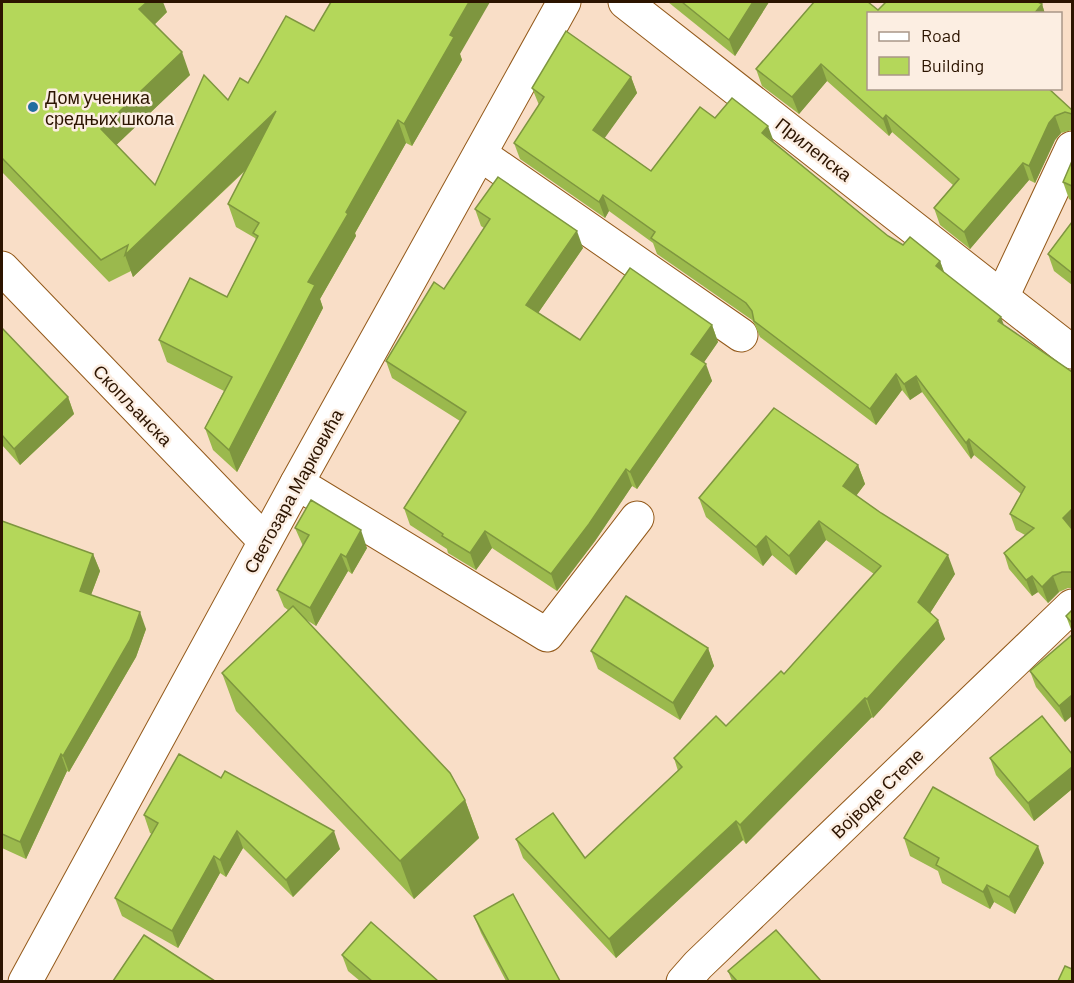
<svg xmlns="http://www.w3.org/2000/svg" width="1074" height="983" viewBox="0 0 1074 983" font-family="Barlow,sans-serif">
  <rect width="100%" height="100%" fill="#f9dec7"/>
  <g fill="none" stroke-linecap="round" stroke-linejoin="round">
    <defs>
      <g id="street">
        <polyline points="625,2 1072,352"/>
        <polyline points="480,154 741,335"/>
        <polyline points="2,268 265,541"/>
        <polyline points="1002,297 1072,148"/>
        <polyline points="297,483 547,635 637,518"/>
        <polyline points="683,982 698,965 1072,606"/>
      </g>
      <polyline id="secondary" points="25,982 297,483 564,2"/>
    </defs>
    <use href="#street" stroke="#93591a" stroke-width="35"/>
    <use href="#secondary" stroke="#93591a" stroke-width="35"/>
    <use href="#street" stroke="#fff" stroke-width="33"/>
    <use href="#secondary" stroke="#fff" stroke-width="33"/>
  </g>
  <g fill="#9bb94d">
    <polygon points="2,2 167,12 155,24 190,75 116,145 155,185 228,100 248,83 314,31 460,54 462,60 412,146 406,143 355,233 356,236 320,299 323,308 237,472 213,450 205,428 224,391 167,362 159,340 227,297 256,240 255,238 236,227 228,204 246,170 133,277 131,271 109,282 2,172"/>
    <polygon points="668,2 769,2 735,56"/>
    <polygon points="814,2 868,2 878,10 886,2 1038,2 1042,4 1045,14 868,14 868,88 1048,88 1072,110 1072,130 1061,133 1055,140 1035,183 1029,180 970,249 940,225 934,208 953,185 892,132 889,136 827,81 799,114 762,86 756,69"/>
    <polygon points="631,77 637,93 604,138 651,171 715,118 774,142 888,236 903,245 940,261 944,273 1004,326 1072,372 1072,588 1068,588 1059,592 1048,603 1038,592 1032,596 1009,569 1004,553 1025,535 1016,530 1010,514 1021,494 974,455 971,459 922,392 910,400 902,390 876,425 760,337 754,323 752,320 657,254 653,243 609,211 605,218 520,159 514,143 539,105 532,88"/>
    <polygon points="1072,161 1072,201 1069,199 1063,182"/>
    <polygon points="475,209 583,248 538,313 580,340 712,325 718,342 704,362 712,381 637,489 632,486 595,541 557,591 492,548 476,570 448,553 447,549 410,525 404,508 460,421 392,378 386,361 444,289 484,228 481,226"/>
    <polygon points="1072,222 1072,285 1054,271 1048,254"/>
    <polygon points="2,328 68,397 74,414 20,465 2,445"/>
    <polygon points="858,465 865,484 856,496 955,574 930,613 945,639 873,718 872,717 746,844 743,840 616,958 523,858 516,839 585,858 678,771 674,758 726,726 784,674 874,574 826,540 796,575 772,555 763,566 706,517 699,498"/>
    <polygon points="2,521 93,554 100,571 91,595 146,629 136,657 69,772 67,771 26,859 2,848"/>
    <polygon points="295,528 367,548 352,574 348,571 316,626 305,619 465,800 479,838 414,899 236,711 222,673 288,610 284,607 277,590 303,546"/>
    <polygon points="1072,610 1072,632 1066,616"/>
    <polygon points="1072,635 1065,722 1036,687 1030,671"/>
    <polygon points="708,648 714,666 680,720 598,669 591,651"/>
    <polygon points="1072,754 1072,789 1034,821 996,775 990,758"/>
    <polygon points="144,815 340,849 293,897 243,848 226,877 220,873 178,948 122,916 115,898 152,834 150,833"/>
    <polygon points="904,838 1044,863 1015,914 994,902 990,909 942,883 938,871 910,856"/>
    <polygon points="474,916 560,981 506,981 481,933"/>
    <polygon points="342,955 438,981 360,981 348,971"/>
    <polygon points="728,971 821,981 732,981"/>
  </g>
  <g fill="#7e963f">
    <polygon points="147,2 163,2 167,12 148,31 139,9"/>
    <polygon points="469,2 490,2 460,54 462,60 412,146 404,124 450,35"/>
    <polygon points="753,2 769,2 735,56 729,40"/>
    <polygon points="1042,4 1045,14 1034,14"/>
    <polygon points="182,52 190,75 109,152 101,129"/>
    <polygon points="821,64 827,81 799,114 792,97"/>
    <polygon points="631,77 637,93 599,146 593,130"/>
    <polygon points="276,111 284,133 133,277 125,255"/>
    <polygon points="886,115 892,132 889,136 883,119"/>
    <polygon points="1055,116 1061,133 1055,140 1035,183 1029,166 1049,123"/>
    <polygon points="398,120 406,143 355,233 356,236 320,299 323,308 237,472 229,450 308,282 346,212"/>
    <polygon points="768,126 774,142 762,133"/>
    <polygon points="1023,163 1029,180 970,249 964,232"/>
    <polygon points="603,195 609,211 605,218 599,202"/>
    <polygon points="577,231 583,248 532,322 526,305"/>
    <polygon points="940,261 946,277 936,266"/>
    <polygon points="1001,317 1007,334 998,321"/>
    <polygon points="712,325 718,342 698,371 691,354"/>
    <polygon points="706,364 712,381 637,489 630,472"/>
    <polygon points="896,374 902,390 876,425 870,409"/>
    <polygon points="916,376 922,392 910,400 904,384"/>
    <polygon points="68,397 74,414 20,465 14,449"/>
    <polygon points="969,439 974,455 971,459 966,443"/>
    <polygon points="858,465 865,484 849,505 843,486"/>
    <polygon points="626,469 632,486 595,541 557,591 551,574"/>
    <polygon points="1072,509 1072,531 1063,518"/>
    <polygon points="819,521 826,540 796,575 789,556"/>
    <polygon points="361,530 367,548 352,574 346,557"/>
    <polygon points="485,531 492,548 476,570 470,553"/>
    <polygon points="766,536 772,555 763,566 756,547"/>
    <polygon points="93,554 100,571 86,608 80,591"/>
    <polygon points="341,554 348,571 316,626 310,608"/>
    <polygon points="948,555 955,574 925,621 918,602"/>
    <polygon points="1032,576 1038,592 1032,596 1026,580"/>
    <polygon points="1053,576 1059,592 1048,603 1042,587"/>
    <polygon points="140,612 146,629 136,657 69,772 63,756"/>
    <polygon points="938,620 945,639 873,718 867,699"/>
    <polygon points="708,648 714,666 680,720 673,703"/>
    <polygon points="1072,695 1072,716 1065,722 1059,706"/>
    <polygon points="865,698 872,717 746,844 740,825"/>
    <polygon points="61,754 67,771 26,859 20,842"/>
    <polygon points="1072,767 1072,789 1034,821 1028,803"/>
    <polygon points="465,800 479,838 414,899 400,861"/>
    <polygon points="736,821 743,840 616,958 609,939"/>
    <polygon points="237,831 243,848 226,877 220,860"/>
    <polygon points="334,831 340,849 293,897 286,880"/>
    <polygon points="1038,846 1044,863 1015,914 1009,897"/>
    <polygon points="214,856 220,873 178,948 172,931"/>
    <polygon points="987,885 994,902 990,909 983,892"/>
  </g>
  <g fill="#b4d75a" stroke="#7e963f" stroke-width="1.5">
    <polygon points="2,2 147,2 139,9 182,52 101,129 155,185 204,75 228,100 240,78 248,83 286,16 314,31 331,2 469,2 450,35 454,37 404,124 398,120 346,212 348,214 308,282 315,285 229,450 205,428 232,377 159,340 190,278 227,297 258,236 253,233 259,223 228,204 276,111 125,255 128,245 101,260 2,158"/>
    <polygon points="682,2 753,2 729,40"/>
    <polygon points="814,2 868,2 878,10 886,2 1038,2 1042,4 1034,14 868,14 868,88 1048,88 1072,110 1072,114 1065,112 1055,116 1049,123 1029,166 1023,163 964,232 934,208 959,179 886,115 883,119 821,64 792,97 756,69"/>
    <polygon points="566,31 631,77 593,130 651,171 700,107 715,118 732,98 768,126 762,133 888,236 903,245 910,237 940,261 936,266 1001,317 998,321 1072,372 1072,509 1063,518 1072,529 1072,572 1062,572 1053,576 1042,587 1032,576 1026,580 1004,553 1034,528 1010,514 1025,487 969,439 966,443 916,376 904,384 896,374 870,409 754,321 752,311 746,303 651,238 655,232 603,195 599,202 514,143 544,97 532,88"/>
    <polygon points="1072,161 1072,186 1063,182"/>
    <polygon points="498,177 577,231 526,305 580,340 630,268 712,325 691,354 706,364 630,472 626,469 589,524 551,574 485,531 470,553 442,536 443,534 404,508 466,412 386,361 434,282 444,289 490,219 475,209"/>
    <polygon points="1072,222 1072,273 1048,254"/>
    <polygon points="2,328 68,397 14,449 2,435"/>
    <polygon points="774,408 858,465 843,486 881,513 948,555 918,602 938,620 867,699 865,698 740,825 736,821 609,939 516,839 553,813 585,858 682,767 674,758 716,716 726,726 781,671 784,674 881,566 819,521 789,556 766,536 756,547 699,498"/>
    <polygon points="311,500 361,530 346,557 341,554 310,608 277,590 309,535 295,528"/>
    <polygon points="2,521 93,554 80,591 140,612 130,640 63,756 61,754 20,842 2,834"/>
    <polygon points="626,596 708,648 673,703 591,651"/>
    <polygon points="293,606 450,773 465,800 400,861 222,673"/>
    <polygon points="1072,610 1072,623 1066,616"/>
    <polygon points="1072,635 1072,695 1059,706 1030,671"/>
    <polygon points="1042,716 1072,754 1072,767 1028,803 990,758"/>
    <polygon points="179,754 221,778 225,771 334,831 286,880 237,831 220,860 214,856 172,931 115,898 158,823 144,815"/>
    <polygon points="933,787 1038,846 1009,897 987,885 983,892 936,865 939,858 904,838"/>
    <polygon points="513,894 560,981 509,981 474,916"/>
    <polygon points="371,922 438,981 372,981 342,955"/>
    <polygon points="776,930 821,981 737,981 728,971"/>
    <polygon points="144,935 215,981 113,981"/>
    <polygon points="1065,966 1072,969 1072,981 1058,981"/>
  </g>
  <circle fill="#216da0" stroke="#fceee2" stroke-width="2" cx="33" cy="107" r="6"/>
  <g text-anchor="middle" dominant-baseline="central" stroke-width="5" stroke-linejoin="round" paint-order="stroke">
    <g font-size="18" fill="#2c1400" stroke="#fceee2" text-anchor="start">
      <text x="45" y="97">Дом ученика<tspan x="45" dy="21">средњих школа</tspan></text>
    </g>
    <g font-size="18" fill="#2c1400" stroke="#fceee2">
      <text transform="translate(814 149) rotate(38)">Прилепска</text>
      <text transform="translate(133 405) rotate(46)">Скопљанска</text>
      <text transform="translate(293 491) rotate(-61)">Светозара Марковића</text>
      <text transform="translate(877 793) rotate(-44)">Војводе Степе</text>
    </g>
  </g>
  <rect width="1074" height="983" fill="none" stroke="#2c1400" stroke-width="6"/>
  <rect x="867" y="12" width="195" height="78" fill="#fceee2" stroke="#a99788" stroke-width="1.5"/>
  <rect x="879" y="32" width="30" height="9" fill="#ffffff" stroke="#a99788" stroke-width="1.5"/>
  <text x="921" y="42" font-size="18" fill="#2c1400">Road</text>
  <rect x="879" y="57" width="30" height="18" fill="#b4d75a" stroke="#a99788" stroke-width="1.5"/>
  <text x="921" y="72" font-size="18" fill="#2c1400">Building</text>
</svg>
